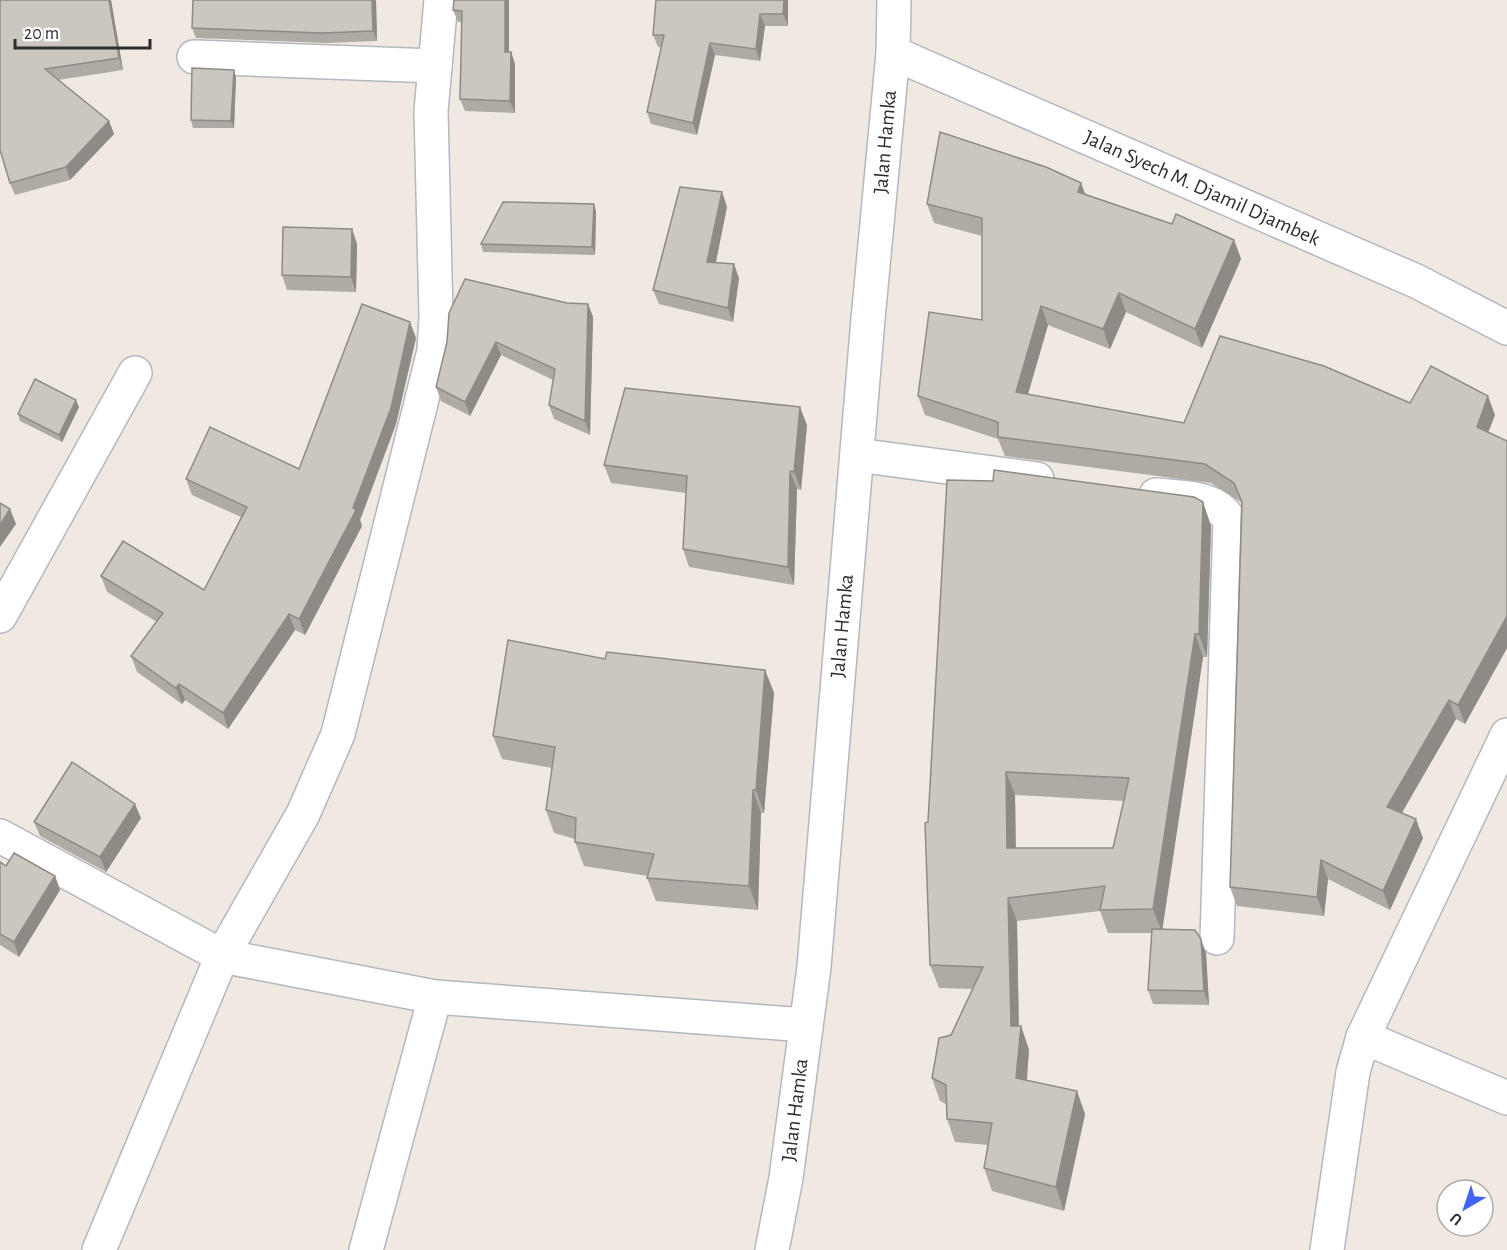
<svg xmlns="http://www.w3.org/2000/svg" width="1507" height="1250" viewBox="0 0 1507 1250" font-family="'Alegreya Sans',sans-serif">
  <rect width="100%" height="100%" fill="#efe9e1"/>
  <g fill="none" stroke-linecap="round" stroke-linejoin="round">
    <defs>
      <g id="minor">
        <polyline points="893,53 1416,281 1507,328"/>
        <polyline points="194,57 435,66"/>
        <polyline points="857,455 1037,479"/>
        <path d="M1156,495C1181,498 1216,495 1230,521L1217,938"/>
        <polyline points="0,616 135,373"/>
        <polyline points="0,836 222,956 435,997 806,1025"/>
        <polyline points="1363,1037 1507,1098"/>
        <polyline points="99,1250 222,956 303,814 338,734 434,351 436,316 431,111 441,0"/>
        <polyline points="366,1250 435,997"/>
        <polyline points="772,1250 786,1178 814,967 868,319 893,53 894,0"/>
        <polyline points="1327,1250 1353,1072 1363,1037 1507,735"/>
      </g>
    </defs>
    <use href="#minor" stroke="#b4b7c1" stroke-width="36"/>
    <use href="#minor" stroke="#fff" stroke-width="33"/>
  </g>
  <g fill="#afaba4" fill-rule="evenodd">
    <polygon points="0,0 111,0 123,70 58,80 109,121 114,134 70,180 15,195 10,183"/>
    <polygon points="193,0 376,0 377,41 326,43 196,38 192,28"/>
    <polygon points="454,0 509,52 511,52 515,64 515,113 465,111 460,99 462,22 458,22 453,10"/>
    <polygon points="656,0 788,0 788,26 765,26 760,61 715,55 697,135 651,124 647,112 661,47 658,47 653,35"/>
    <polygon points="236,77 234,128 193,128 191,120"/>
    <polygon points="1081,183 1085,194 1172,224 1234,240 1241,259 1202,348 1126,312 1110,349 1048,325 1028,394 1184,423 1410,403 1495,415 1488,432 1507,441 1507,648 1465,724 1456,719 1402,813 1423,838 1390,910 1328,879 1324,916 1237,906 1230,887 1241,502 1211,483 1005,456 998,439 925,415 918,396 982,320 982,236 934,223 927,204"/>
    <polygon points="722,192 727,207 715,263 739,278 733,322 659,304 653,290"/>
    <polygon points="596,211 595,255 483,252 481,244"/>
    <polygon points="352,229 357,244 356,292 287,290 282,275"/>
    <polygon points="567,303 588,304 593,317 590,435 554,419 549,405 553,380 501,355 470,416 441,401 436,387 447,342"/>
    <polygon points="416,338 396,424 360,520 362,526 305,635 295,630 228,729 185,700 182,704 137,672 131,656 157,622 107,592 101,576 204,590 241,517 192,495 186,479 299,469"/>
    <polygon points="79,407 62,442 20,421 18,414"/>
    <polygon points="807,425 801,490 797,489 794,585 689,567 683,549 686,493 611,483 604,465"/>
    <path d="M1203,502L1211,526L1207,657H1203L1162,929L1206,953L1209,1005L1153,1004L1148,990L1152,933H1108L1100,911L1017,921L1019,1026H1021L1029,1050L1027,1080L1085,1114L1064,1211L992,1191L984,1168L988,1145L955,1142L947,1119L946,1104L940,1101L932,1078L972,989L939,988L930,965L928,822ZM1015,795L1124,801L1113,848H1016Z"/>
    <polygon points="605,659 765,670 774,693 764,813 761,813 758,910 656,901 647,878 648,876 584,866 575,842 575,839 554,833 546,810 552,768 502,759 493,736"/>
    <polygon points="141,818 106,872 40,836 34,822"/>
    <polygon points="0,862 6,866 55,876 60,890 19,957 0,945"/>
  </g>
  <g fill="#8e8b86">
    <polygon points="109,0 111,0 123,70 119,58"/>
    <polygon points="372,0 376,0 377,41 373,31"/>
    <polygon points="505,0 509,0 509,64 505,52"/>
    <polygon points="784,0 788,0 788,26 783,14"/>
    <polygon points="760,14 765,26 760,61 756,49"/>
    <polygon points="710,43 715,55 697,135 693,123"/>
    <polygon points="511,52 515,64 515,113 510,101"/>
    <polygon points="234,70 236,77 234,128 231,121"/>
    <polygon points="109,121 114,134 70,180 66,167"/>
    <polygon points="1081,183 1088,202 1078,192"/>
    <polygon points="722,192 727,207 713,277 707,262"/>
    <polygon points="594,204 596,211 595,255 592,247"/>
    <polygon points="352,229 357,244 356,292 351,277"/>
    <polygon points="1234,240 1241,259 1202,348 1195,329"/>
    <polygon points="734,264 739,278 733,322 728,308"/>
    <polygon points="1119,293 1126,312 1110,349 1103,329"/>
    <polygon points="588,304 593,317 590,435 585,421"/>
    <polygon points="1041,306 1048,325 1023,411 1016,392"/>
    <polygon points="410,322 416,338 396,424 360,520 362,526 305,635 299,619 353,508"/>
    <polygon points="496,342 501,355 470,416 465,402"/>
    <polygon points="1488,396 1495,415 1483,446 1477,427"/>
    <polygon points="76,400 79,407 62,442 59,435"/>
    <polygon points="800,407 807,425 801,490 794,472"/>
    <polygon points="790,471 797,489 794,585 788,567"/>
    <polygon points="1203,502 1211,526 1207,657 1199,634"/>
    <polygon points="10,509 16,524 0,547 0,525"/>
    <polygon points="289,614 295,630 228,729 223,713"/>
    <polygon points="1507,616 1507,648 1465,724 1458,705"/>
    <polygon points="1195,634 1203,657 1162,932 1153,909"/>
    <polygon points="765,670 774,693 764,813 756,790"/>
    <polygon points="179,684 185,700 182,704 176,688"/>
    <polygon points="1449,700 1456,719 1394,826 1387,807"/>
    <polygon points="1006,772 1015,795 1016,871 1007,848"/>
    <polygon points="753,790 761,813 758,910 749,886"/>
    <polygon points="135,804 141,818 106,872 100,857"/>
    <polygon points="1416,819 1423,838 1390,910 1383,891"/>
    <polygon points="1321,860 1328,879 1324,916 1317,897"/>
    <polygon points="55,876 60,890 19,957 14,942"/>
    <polygon points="1008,898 1017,921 1019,1047 1021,1026 1029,1050 1025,1101 1016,1078 1011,1026"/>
    <polygon points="1201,939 1206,953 1209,1005 1204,991"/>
    <polygon points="1077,1091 1085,1114 1064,1211 1056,1187"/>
  </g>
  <g fill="#cbc7bf" stroke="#8e8b86" stroke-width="1.5" fill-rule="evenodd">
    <polygon points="0,0 109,0 119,58 45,69 109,121 66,167 10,183 0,150"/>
    <polygon points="193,0 372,0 373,31 322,33 192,28"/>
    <polygon points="454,0 505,0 505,52 511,52 510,101 460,99 462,11 453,10"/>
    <polygon points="656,0 784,0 783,14 760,14 756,49 710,43 693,123 647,112 664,35 653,35"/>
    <polygon points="192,68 234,70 231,121 191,120"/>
    <polygon points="940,132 1046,167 1081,183 1078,192 1172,224 1176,214 1234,240 1195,329 1119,293 1103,329 1041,306 1016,392 1184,423 1220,336 1324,366 1410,403 1431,366 1488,396 1477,427 1507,441 1507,616 1458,705 1449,700 1387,807 1416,819 1383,891 1321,860 1317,897 1230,887 1242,502 1234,483 1205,464 998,437 998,422 918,396 929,312 982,320 982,218 927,204"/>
    <polygon points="680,187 722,192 707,262 734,264 728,308 653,290"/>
    <polygon points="503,202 594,204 592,247 481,244"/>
    <polygon points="283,227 352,229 351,277 282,275"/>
    <polygon points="465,279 567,303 588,304 585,421 549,405 555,369 496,342 465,402 436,387 447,342 449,313"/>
    <polygon points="362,304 410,322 391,408 353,508 356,510 299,619 289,614 223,713 179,684 176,688 131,656 163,613 101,576 123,541 204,590 247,507 186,479 210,427 299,469"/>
    <polygon points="35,379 76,400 59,435 18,414"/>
    <polygon points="625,388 800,407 794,472 790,471 788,567 683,549 687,476 604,465"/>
    <path d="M994,470L1194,497L1203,502L1199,634H1195L1153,909L1100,910L1105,886L1008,898L1011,1026H1021L1016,1078L1077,1091L1056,1187L984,1168L992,1123L947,1119L946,1085L932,1078L939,1038L951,1035L983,967L930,965L925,823L928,822L947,480L993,481ZM1006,772L1129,778L1113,848H1007Z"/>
    <polygon points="0,503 10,509 0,525"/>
    <polygon points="508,640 605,659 607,652 765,670 756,790 753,790 749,886 647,878 654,854 575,842 576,818 546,810 555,747 493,736"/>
    <polygon points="72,762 135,804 100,857 34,822"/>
    <polygon points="14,853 55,876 14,942 0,934 0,862 6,866"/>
    <polygon points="1152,929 1195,930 1201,939 1204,991 1148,990"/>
  </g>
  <g text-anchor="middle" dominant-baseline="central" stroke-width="4.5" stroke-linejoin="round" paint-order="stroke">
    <g font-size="21" fill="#2e2e2e" stroke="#fff">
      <text transform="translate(885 142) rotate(-85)">Jalan Hamka</text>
      <text transform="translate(1202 188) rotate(24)">Jalan Syech M. Djamil Djambek</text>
      <text transform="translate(842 626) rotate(-85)">Jalan Hamka</text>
      <text transform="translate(795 1110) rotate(-83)">Jalan Hamka</text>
    </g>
  </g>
  <g transform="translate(1465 1208) rotate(219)"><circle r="28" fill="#ffffff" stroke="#ababab" stroke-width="1.5"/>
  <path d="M0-4.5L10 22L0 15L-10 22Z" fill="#4264fb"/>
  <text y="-9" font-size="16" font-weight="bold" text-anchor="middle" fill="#2e2e2e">U</text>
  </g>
  <path d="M15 39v9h135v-9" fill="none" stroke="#2e2e2e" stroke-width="3"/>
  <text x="24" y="39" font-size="18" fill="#2e2e2e" stroke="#ffffff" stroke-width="4.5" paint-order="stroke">20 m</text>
</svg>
